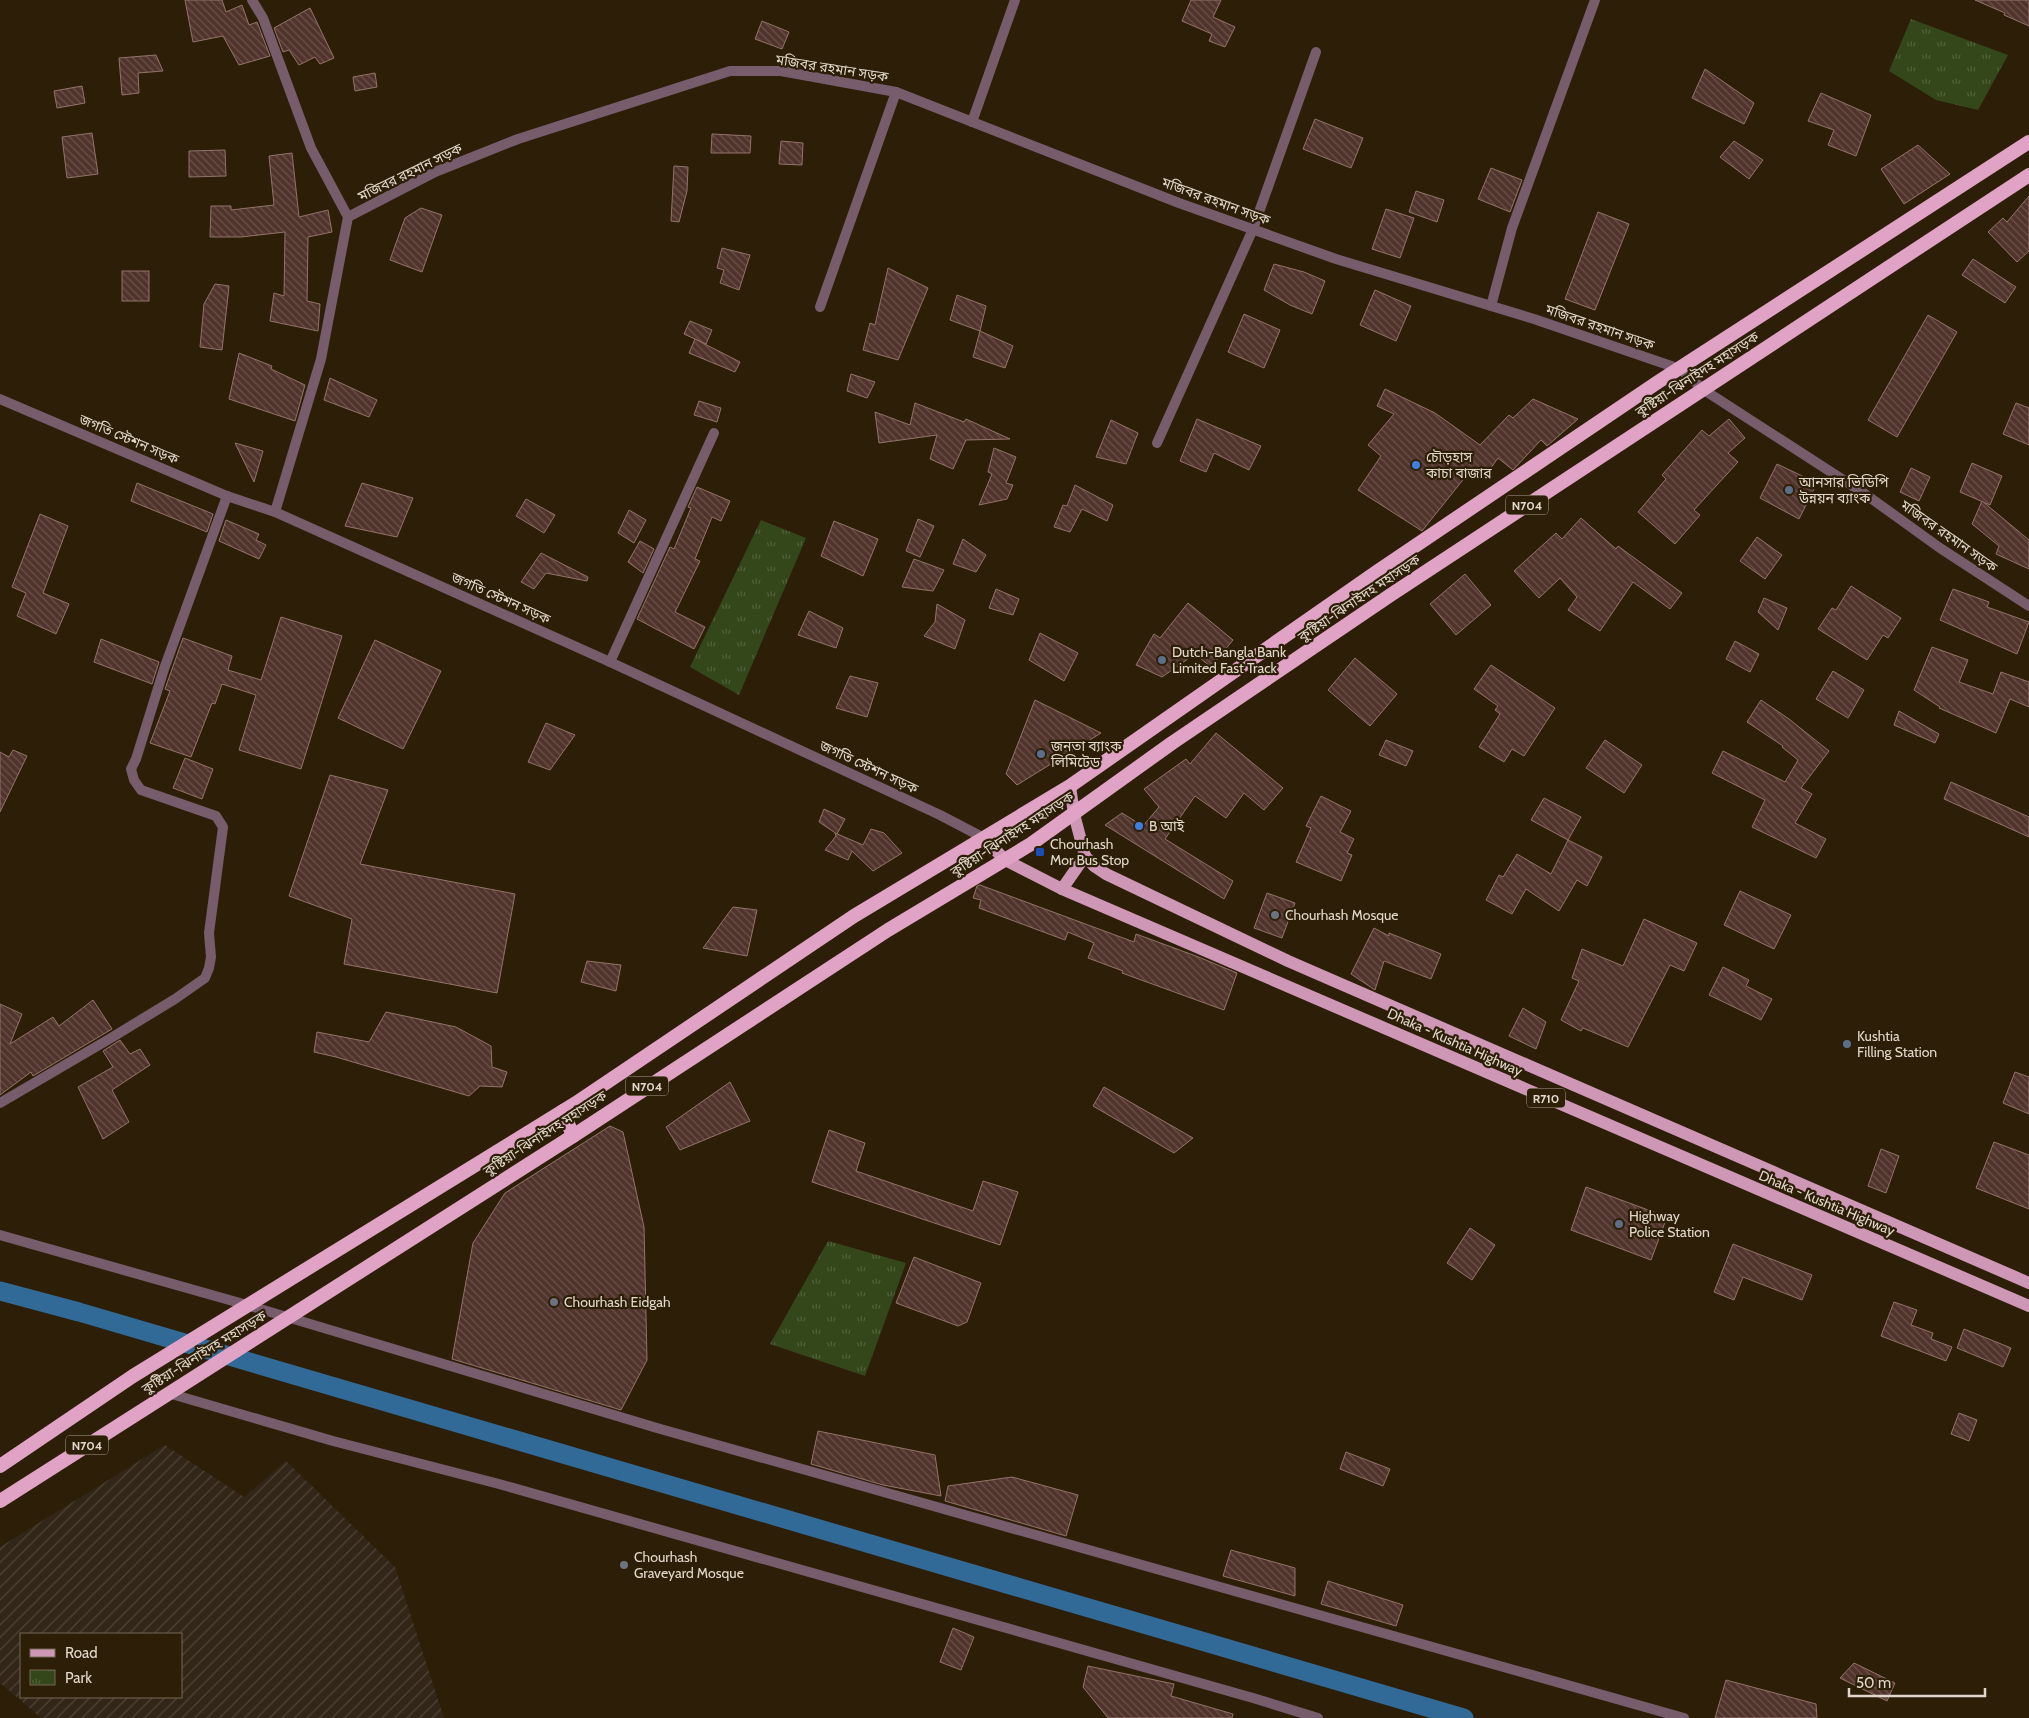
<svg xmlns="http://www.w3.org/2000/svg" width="2029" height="1718" viewBox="0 0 2029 1718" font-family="Cabin,'Noto Sans Bengali',sans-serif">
  <defs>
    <pattern id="industrial-furrows" width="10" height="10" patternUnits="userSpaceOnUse" patternTransform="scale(1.25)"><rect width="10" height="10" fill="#312617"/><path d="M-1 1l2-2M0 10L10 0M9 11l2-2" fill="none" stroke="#4f4537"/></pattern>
    <pattern id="park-tufts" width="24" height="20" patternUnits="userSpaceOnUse" patternTransform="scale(1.25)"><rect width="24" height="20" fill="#34471b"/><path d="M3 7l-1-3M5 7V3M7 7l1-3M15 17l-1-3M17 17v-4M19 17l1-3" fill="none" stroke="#51613b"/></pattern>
    <pattern id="building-back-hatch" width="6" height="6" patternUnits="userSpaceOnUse" patternTransform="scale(1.25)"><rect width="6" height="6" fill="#50342c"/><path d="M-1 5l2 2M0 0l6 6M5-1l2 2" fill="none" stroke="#695149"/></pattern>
  </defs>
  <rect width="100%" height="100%" fill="#2d1e07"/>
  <path fill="url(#industrial-furrows)" fill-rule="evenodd" d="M165,1445L244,1497L286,1461L395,1567L444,1718H41L0,1683V1547ZM21,1634H181V1697H21Z"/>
  <g fill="url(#park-tufts)">
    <polygon points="1911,19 2008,55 1978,110 1936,100 1889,71"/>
    <polygon points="761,520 806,538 739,695 690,667"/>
    <polygon points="828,1241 906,1263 865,1376 770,1344"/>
  </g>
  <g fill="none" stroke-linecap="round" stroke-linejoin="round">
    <polyline stroke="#316a96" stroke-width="19" points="0,1291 79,1312 1464,1718"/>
  </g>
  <g fill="url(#building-back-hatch)" stroke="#93736a">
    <polygon points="185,0 222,0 226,12 242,5 249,25 257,22 270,56 239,65 223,36 193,42"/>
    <polygon points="1191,0 1221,0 1213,17 1235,27 1225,47 1209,41 1212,34 1182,21"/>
    <polygon points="1975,0 2029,0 2029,26 2004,15 2005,13"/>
    <polygon points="310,8 334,58 320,64 315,57 299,65 289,50 283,52 274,28"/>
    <polygon points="762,21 789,32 782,49 755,39"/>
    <polygon points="156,55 163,71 138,73 139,93 122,95 119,58"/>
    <polygon points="1705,69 1754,103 1744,124 1692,98"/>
    <polygon points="375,73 377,87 355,91 353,77"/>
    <polygon points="82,86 85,103 57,108 54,91"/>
    <polygon points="1821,93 1871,115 1856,156 1828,145 1834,130 1808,121"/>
    <polygon points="1315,119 1363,138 1351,168 1303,149"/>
    <polygon points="92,133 98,174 67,178 62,137"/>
    <polygon points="712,134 751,136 750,153 711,153"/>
    <polygon points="781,141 803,143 802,165 779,164"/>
    <polygon points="1734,141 1763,160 1749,179 1720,157"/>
    <polygon points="1918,145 1950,174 1904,204 1881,169"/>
    <polygon points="225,150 226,176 189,177 189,151"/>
    <polygon points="292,153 299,217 328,210 332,232 308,237 307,301 320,304 318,331 270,321 274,293 284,296 285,232 241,237 210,237 211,206 231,206 231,210 274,205 269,156"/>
    <polygon points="674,166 688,167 687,191 679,222 671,221"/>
    <polygon points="1491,168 1522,180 1510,212 1478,199"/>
    <polygon points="1416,191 1444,200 1437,222 1409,212"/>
    <polygon points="2029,196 2029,251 2017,262 1988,232 2003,218 2007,222"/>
    <polygon points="421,208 442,215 422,272 390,260 405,218"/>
    <polygon points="1386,209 1414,218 1400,258 1372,249"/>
    <polygon points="1598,212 1629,224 1595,310 1565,299"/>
    <polygon points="722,248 750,255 739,290 720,283 724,270 717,268"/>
    <polygon points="1973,259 2016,287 2005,303 1962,275"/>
    <polygon points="1274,264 1304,272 1325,281 1312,314 1290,305 1264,290"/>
    <polygon points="888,268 928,288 898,360 863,350 870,323 875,325"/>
    <rect x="122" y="271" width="27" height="30"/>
    <polygon points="215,284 229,286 222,350 200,347 204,304"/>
    <polygon points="1375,290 1411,306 1396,341 1360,325"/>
    <polygon points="957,295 986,306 980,331 950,320"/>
    <polygon points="1244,314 1280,330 1264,368 1228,352"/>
    <polygon points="1928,315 1957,332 1897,437 1868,420"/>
    <polygon points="690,321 712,330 706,344 684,334"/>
    <polygon points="980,331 1013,346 1005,368 973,357"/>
    <polygon points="695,339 740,362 735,372 689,353"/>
    <polygon points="239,353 272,366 271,369 305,385 295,421 229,399"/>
    <polygon points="851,374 875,382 867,398 847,391"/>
    <polygon points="330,378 377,400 369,417 324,400"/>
    <polygon points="1385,389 1435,413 1480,445 1509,415 1513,418 1533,399 1578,419 1547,446 1541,440 1513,470 1498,458 1483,479 1470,471 1422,531 1358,490 1381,456 1368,445 1394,414 1377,406"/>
    <polygon points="699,401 721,408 717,422 694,415"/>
    <polygon points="915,403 964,422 966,419 1010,439 966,440 953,469 930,459 937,435 879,443 875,412 910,425"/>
    <polygon points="2016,403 2029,408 2029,445 2003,434"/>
    <polygon points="1197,419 1261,446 1249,470 1214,453 1206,472 1180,461"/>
    <polygon points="1729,419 1745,438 1728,453 1738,462 1694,510 1700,515 1675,544 1638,512 1666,479 1662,475 1702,430 1709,436"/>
    <polygon points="1111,420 1138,433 1126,464 1096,457"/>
    <polygon points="235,443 263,451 254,482"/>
    <polygon points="994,448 1016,457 1006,483 1013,485 1007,499 979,505 992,474 988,472"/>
    <polygon points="1972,463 2002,476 1990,505 1960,492"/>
    <polygon points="1777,464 1817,483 1799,519 1760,498"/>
    <polygon points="1911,468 1930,477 1919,501 1900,492"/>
    <polygon points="137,483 213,514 207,532 131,501"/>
    <polygon points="362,483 413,498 397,537 345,526"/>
    <polygon points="1075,485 1113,505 1107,521 1082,509 1070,532 1054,527 1063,505 1067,506"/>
    <polygon points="697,487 730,501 721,521 712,517 695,559 700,561 675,612 705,627 694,649 637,619 670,547 674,549 691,508 688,507"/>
    <polygon points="526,499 555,515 544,533 516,516"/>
    <polygon points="1982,501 2029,540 2029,569 1996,554 1999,546 1972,524"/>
    <polygon points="629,510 646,520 634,543 618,533"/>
    <polygon points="40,514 68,526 43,593 69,604 56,634 17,616 26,593 12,587"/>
    <polygon points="1581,518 1616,549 1618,546 1682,593 1670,609 1633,582 1600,631 1568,610 1577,597 1560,578 1539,598 1514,571 1556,533 1562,539"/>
    <polygon points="918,519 934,526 920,557 906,551"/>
    <polygon points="226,520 259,534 256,540 266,545 259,559 219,541"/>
    <polygon points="834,521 878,539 863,576 821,556"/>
    <polygon points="1757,537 1782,555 1765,579 1740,561"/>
    <polygon points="963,539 986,555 976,572 953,564"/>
    <polygon points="640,541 654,549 643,573 628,562"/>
    <polygon points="541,553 588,577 587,581 546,573 534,589 521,582"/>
    <polygon points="914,559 944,570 933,591 902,587"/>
    <polygon points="1465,574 1491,605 1456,635 1430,604"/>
    <polygon points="1851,586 1901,618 1888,638 1883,635 1867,660 1818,629 1832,608 1836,610"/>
    <polygon points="996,589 1019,599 1013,615 989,608"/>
    <polygon points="1953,589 1989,602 1987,607 2029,622 2017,654 1940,620"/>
    <polygon points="1764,598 1787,608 1778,630 1758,612"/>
    <polygon points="1188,603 1233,640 1211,667 1195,654 1162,677 1136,665 1154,634 1160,638"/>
    <polygon points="937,604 965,620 955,649 924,636 935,622"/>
    <polygon points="809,611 843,628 836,648 798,635"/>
    <polygon points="281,617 342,636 301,769 239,750 256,695 222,684 215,704 212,703 191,757 150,743 170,691 165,689 183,638 232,656 228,670 261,680"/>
    <polygon points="1040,633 1078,653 1064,681 1029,660"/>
    <polygon points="101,639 159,662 152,684 94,662"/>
    <polygon points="375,640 441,671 403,749 338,718"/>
    <polygon points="1735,641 1759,654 1750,672 1726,659"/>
    <polygon points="1932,647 1968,660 1959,682 1993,694 2001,672 2029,682 2029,707 2010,699 1996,733 1939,708 1940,707 1914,690"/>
    <polygon points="1355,658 1397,694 1370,726 1328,690"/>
    <polygon points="1491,665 1555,708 1524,756 1512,749 1504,762 1479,747 1500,714 1495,710 1498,706 1474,689"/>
    <polygon points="1833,671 1864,690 1848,718 1816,699"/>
    <polygon points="850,676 878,683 867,717 836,708"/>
    <polygon points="1035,700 1101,733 1017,785 1006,774"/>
    <polygon points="1761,700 1789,719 1829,751 1801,788 1812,794 1795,823 1826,839 1816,858 1752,827 1765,800 1712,773 1723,751 1785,782 1798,760 1782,747 1783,746 1747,722"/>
    <polygon points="1899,711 1939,734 1935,743 1894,725"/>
    <polygon points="546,723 575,735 550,770 528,762"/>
    <polygon points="1216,733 1283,788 1264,810 1244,793 1226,818 1195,796 1165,839 1233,881 1224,899 1105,825 1122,813 1143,826 1159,807 1144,789 1186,759 1190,764"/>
    <polygon points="1386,740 1413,751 1406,766 1379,755"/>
    <polygon points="1605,740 1642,765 1624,793 1586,768"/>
    <polygon points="13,750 27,756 0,812 0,752 9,757"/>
    <polygon points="185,758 213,769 202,799 173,788"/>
    <polygon points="330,775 388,790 360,864 515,894 497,993 344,964 352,919 289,896"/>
    <polygon points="1951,782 2029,817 2029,837 1944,799"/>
    <polygon points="1321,796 1351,811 1340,832 1354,839 1347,853 1352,855 1341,881 1296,862 1311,828 1306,826"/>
    <polygon points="1544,798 1581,817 1568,840 1531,820"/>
    <polygon points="824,809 845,819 837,834 819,822"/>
    <polygon points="871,829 884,833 902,853 873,871 852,851 848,860 825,850 836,836 835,833 863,845"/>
    <polygon points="1568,840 1602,857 1587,886 1577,880 1559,911 1526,889 1512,914 1486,900 1499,875 1503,877 1517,854 1551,874"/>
    <polygon points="980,885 1134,942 1136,934 1196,956 1237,973 1224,1010 1122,973 1123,971 1088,958 1094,943 1068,932 1065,940 979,908 981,900 973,898 977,886"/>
    <polygon points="1740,891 1791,915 1774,949 1724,925"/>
    <polygon points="1267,893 1295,903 1282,938 1254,928"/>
    <polygon points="733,907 757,910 747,956 703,948"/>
    <polygon points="1644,919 1697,943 1684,971 1670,965 1628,1047 1583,1028 1581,1031 1561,1020 1579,981 1572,978 1582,949 1623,966"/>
    <polygon points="1374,928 1389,936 1389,933 1441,954 1431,979 1384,961 1375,990 1351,974"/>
    <polygon points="587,961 621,965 616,991 581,982"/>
    <polygon points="1723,967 1749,980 1746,986 1772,999 1761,1020 1709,995"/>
    <polygon points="93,1000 112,1029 33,1076 31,1072 0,1095 0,1004 22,1014 10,1044 53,1017 59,1026"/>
    <polygon points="1523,1008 1546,1022 1536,1049 1509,1036"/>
    <polygon points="386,1012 456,1027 491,1046 492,1067 507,1072 502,1087 480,1086 469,1096 336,1057 314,1052 317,1032 369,1042"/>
    <polygon points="120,1040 130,1054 140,1049 150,1065 112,1090 129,1122 103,1139 78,1087 113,1067 103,1051"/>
    <polygon points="2015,1072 2029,1077 2029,1114 2003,1103"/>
    <polygon points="730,1082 750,1121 680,1150 666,1127"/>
    <polygon points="1104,1087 1193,1138 1174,1153 1093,1106"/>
    <polygon points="610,1126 623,1132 644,1227 647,1360 621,1410 452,1359 473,1243 505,1193"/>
    <polygon points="829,1130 865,1143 856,1171 973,1211 983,1181 1018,1192 1000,1245 812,1182"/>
    <polygon points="1994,1142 2029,1155 2029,1209 1976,1188"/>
    <polygon points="1881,1149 1899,1156 1886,1193 1868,1186"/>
    <polygon points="1586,1187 1667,1217 1651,1260 1571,1230"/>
    <polygon points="1470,1228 1495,1245 1472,1280 1447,1263"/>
    <polygon points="1733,1244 1812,1275 1802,1300 1743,1277 1734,1300 1714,1292"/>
    <polygon points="914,1257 981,1283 967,1322 958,1326 896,1303"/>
    <polygon points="1894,1302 1917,1310 1911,1325 1933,1333 1931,1339 1952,1347 1946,1361 1881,1336"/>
    <polygon points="1964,1329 2011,1348 2003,1367 1957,1348"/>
    <polygon points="1959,1413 1977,1420 1969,1441 1951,1434"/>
    <polygon points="818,1431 935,1455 941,1496 883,1485 811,1464"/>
    <polygon points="1346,1452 1390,1469 1383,1486 1340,1469"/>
    <polygon points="1012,1477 1078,1495 1066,1536 945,1501 948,1486"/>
    <polygon points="1231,1550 1295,1568 1295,1596 1223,1576"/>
    <polygon points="1328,1581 1403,1605 1396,1626 1321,1604"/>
    <polygon points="953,1628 974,1637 961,1670 940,1662"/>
    <polygon points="1854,1663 1895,1683 1887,1701 1840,1678"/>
    <polygon points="1088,1666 1174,1684 1171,1696 1233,1714 1232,1718 1108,1718 1083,1687"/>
    <polygon points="1726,1680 1816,1704 1817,1718 1715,1718"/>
  </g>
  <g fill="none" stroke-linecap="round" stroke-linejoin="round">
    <g stroke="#775c6b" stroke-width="10">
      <polyline points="252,0 263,18 311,148 348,217 321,359 275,512"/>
      <polyline points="972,122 1015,0"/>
      <polyline points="348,217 435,172 518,139 730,71 781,71 896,92 1179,203 1336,259 1534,319 1680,369 1704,390 1865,494 1940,548 2029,606"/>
      <polyline points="1491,306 1512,228 1595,0"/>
      <polyline points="820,307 896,92"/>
      <polyline points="1157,443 1253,229 1316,52"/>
      <polyline points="610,662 714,433"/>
      <polyline points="0,1103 111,1038 175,999 205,978 209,968 211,957 209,933 223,827 216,816 141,790 134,780 131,769 136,759 164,669 227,496"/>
      <polyline points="0,1235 247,1305 657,1428 1684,1718"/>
      <polyline points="168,1393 333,1441 499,1484 1253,1698 1318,1718"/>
    </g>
    <polyline stroke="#775c6b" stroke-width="10" points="0,399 227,496 275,512 610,662 940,815 984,838"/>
    <g stroke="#cf97b6" stroke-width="12">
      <polyline points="984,838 1005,860 1062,889 2029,1306"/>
      <polyline points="1085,856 1094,866 1106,874 1288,961 2029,1283"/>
      <polyline points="1062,889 1085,856 1074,814 1070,786"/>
    </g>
    <g stroke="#e0a2c5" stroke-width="14">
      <polyline points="563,1111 573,1136"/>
      <polyline points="0,1466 133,1376 576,1103 854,916 1070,786 1378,571 1658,382 2029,142"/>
      <polyline points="0,1501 573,1136 888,930 1031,844 1172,743 1392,594 2029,175"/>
    </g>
  </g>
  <g fill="#3f7fe0" stroke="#2d1e07" stroke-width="2">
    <circle cx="1416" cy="465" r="5"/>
    <circle cx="1139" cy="826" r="5"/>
  </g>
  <g fill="#5c6f8a" stroke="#2d1e07" stroke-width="2">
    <circle cx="1789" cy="490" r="5"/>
    <circle cx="1162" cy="660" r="5"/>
    <circle cx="1041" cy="754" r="5"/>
    <circle cx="1847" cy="1044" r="5"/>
    <circle cx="1619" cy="1224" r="5"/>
  </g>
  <rect fill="#1a4fb4" stroke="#2d1e07" stroke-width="2" x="1035" y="847" width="10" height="10" rx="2.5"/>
  <g fill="#6b7280" stroke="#2d1e07" stroke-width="2">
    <circle cx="1275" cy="915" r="5"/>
    <circle cx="554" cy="1302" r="5"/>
    <circle cx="624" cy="1565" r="5"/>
  </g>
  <g text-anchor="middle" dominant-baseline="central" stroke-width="4.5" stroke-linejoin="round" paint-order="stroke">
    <g fill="#2d1e07" stroke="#aba090" stroke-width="1">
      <rect x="1506" y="495.5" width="42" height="19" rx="4"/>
      <rect x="626" y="1076.5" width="42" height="19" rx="4"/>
      <rect x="1527" y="1088.5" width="38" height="19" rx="4"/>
      <rect x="66" y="1435.5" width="42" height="19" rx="4"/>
    </g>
    <g font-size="12" font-weight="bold" fill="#e1d7ca">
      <text x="1527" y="505">N704</text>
      <text x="647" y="1086">N704</text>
      <text x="1546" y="1098">R710</text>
      <text x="87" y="1445">N704</text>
    </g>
    <g font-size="14" fill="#e1d7ca" stroke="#2d1e07">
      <text transform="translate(832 68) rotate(9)">মজিবর রহমান সড়ক</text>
      <text transform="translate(410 172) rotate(-26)">মজিবর রহমান সড়ক</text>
      <text transform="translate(1216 201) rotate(20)">মজিবর রহমান সড়ক</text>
      <text transform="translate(1600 327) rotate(19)">মজিবর রহমান সড়ক</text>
      <text transform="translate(1697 374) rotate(-33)">কুষ্টিয়া-ঝিনাইদহ মহাসড়ক</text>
      <text transform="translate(129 439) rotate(23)">জগতি স্টেশন সড়ক</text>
      <text transform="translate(1949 536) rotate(35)">মজিবর রহমান সড়ক</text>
      <text transform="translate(501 598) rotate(24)">জগতি স্টেশন সড়ক</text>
      <text transform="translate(1359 598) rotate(-34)">কুষ্টিয়া-ঝিনাইদহ মহাসড়ক</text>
      <text transform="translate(869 767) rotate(25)">জগতি স্টেশন সড়ক</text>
      <text transform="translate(1012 834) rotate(-33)">কুষ্টিয়া-ঝিনাইদহ মহাসড়ক</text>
      <text transform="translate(1455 1042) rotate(24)">Dhaka - Kushtia Highway</text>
      <text transform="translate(545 1133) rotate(-33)">কুষ্টিয়া-ঝিনাইদহ মহাসড়ক</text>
      <text transform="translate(1827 1203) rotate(23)">Dhaka - Kushtia Highway</text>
      <text transform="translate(204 1352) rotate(-32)">কুষ্টিয়া-ঝিনাইদহ মহাসড়ক</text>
    </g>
    <g font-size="14" fill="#e1d7ca" stroke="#2d1e07" text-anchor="start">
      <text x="1426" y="457">চৌড়হাস<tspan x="1426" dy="16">কাচা বাজার</tspan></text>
      <text x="1799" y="482">আনসার ভিডিপি<tspan x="1799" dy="16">উন্নয়ন ব্যাংক</tspan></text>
      <text x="1172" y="652">Dutch-Bangla Bank<tspan x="1172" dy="16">Limited Fast Track</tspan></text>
      <text x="1051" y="746">জনতা ব্যাংক<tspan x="1051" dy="16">লিমিটেড</tspan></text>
      <text x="1149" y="826">B আই</text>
      <text x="1050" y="844">Chourhash<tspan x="1050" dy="16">Mor Bus Stop</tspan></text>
      <text x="1285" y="915">Chourhash Mosque</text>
      <text x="1857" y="1036">Kushtia<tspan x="1857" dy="16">Filling Station</tspan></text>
      <text x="1629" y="1216">Highway<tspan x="1629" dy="16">Police Station</tspan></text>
      <text x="564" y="1302">Chourhash Eidgah</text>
      <text x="634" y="1557">Chourhash<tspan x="634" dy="16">Graveyard Mosque</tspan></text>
    </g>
  </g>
  <rect x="20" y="1633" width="162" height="65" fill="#2d1e07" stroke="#756855"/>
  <rect x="30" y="1649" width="25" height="8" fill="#cf97b6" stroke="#756855"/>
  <text x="65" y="1658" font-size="15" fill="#e1d7ca">Road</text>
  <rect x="30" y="1670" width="25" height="15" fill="url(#park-tufts)" stroke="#756855"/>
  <text x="65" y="1683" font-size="15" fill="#e1d7ca">Park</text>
  <path d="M1849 1688v8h136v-8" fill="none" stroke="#e1d7ca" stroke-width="2.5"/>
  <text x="1856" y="1688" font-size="15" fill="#e1d7ca" stroke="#2d1e07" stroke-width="4" paint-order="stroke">50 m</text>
</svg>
